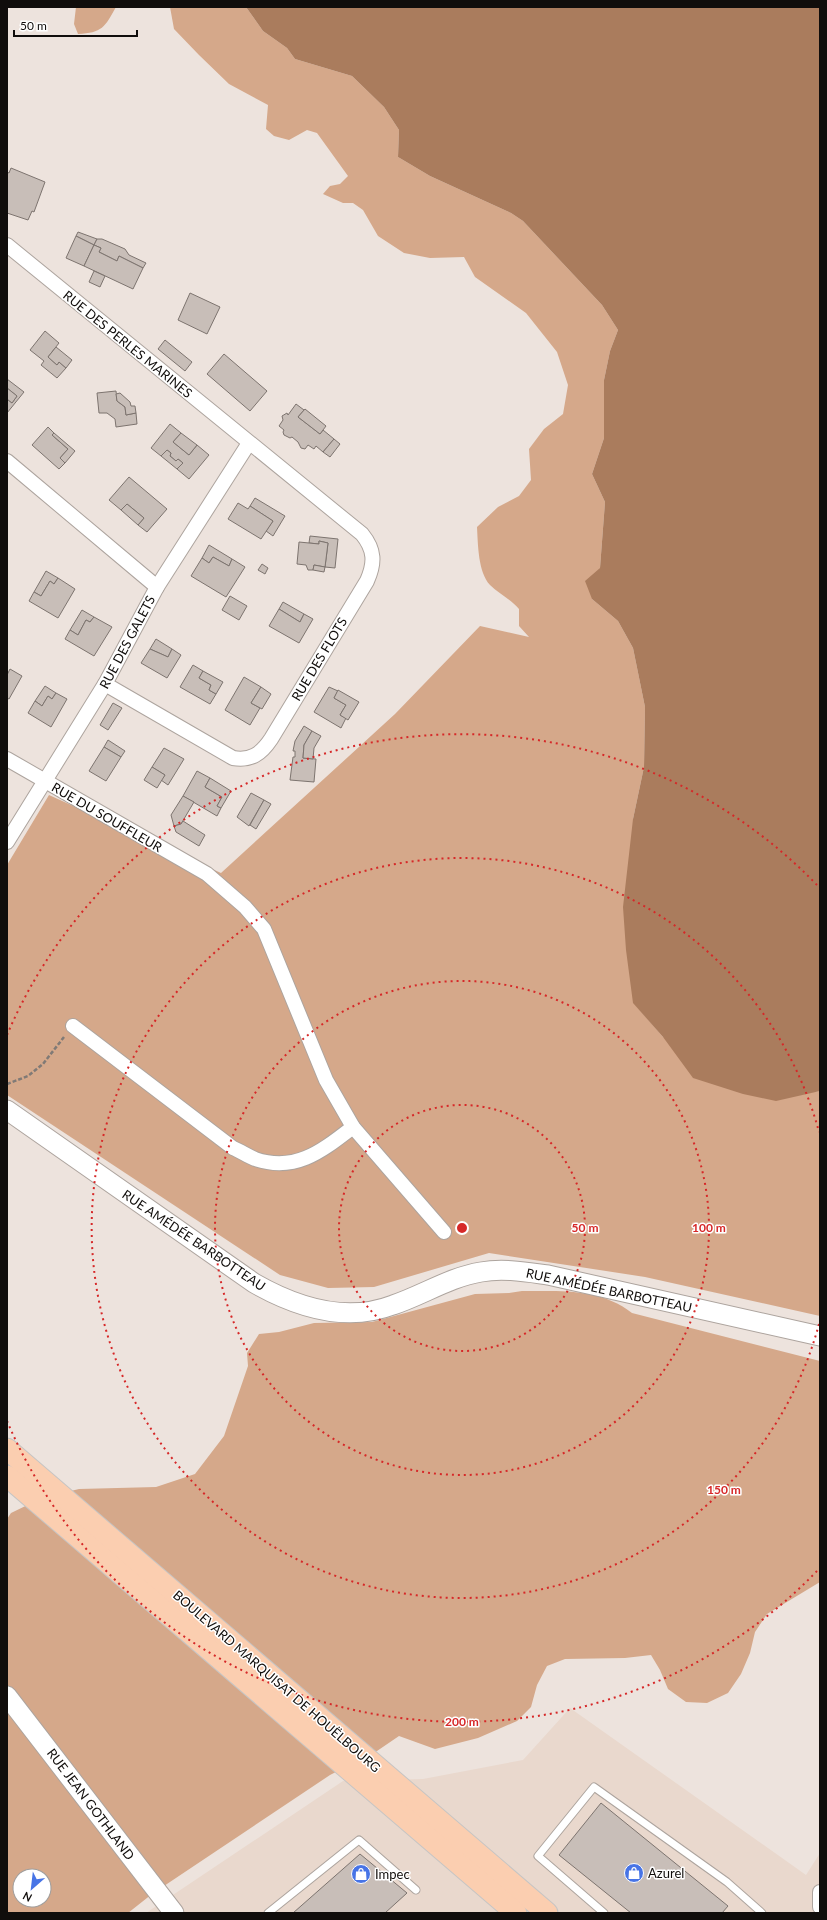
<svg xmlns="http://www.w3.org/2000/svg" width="827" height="1920" viewBox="0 0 827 1920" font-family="Lato,sans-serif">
  <rect width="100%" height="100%" fill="#ede3dd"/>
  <polygon fill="#e9d8cd" points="570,1708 806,1875 820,1853 820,1913 146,1913 343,1781 423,1779 523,1760"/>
  <g fill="#d5a88a" fill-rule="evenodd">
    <path d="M76,7H116C105,27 102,33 78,34L74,24Z"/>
    <path d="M170,7H246L263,31L287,48L295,59L352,76L384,107L399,130L398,157L430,176L511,213L523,221L602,305L618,330L610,351L604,380V438L592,474L605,502L600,568L592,599L618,621L633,648L645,707L644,767L633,819V1002L663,1037L805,1093L820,1091V1316L645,1277L489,1253L374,1287L328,1288L280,1275L7,1095V865L49,795L221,873L395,714L480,626L529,637L519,626V609C511,599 499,594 490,585C478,572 478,545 477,527L498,507L519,496L531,480L529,449L544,429L563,414L568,385L557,352L526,313L475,277L464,257L430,258L404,253L378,236L363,210L353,203H343L323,194L330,186L340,184L348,176L317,133L307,130L289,140L274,136L266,129L268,105L229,84L199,55L174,29Z"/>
    <path d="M522,1291C560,1291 601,1288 632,1313L820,1361V1582L767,1614L755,1632L750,1653L741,1674L728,1693L707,1703L686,1702L668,1689L660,1670L651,1655L625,1658L565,1659L547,1666L537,1685L531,1707L517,1721L478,1738L435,1749L399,1736L377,1751L330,1775L152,1894L128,1913H7V1519L11,1513L42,1498L79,1489L156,1487L195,1474L224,1436L248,1366L247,1353L259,1334L279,1332L314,1323L372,1322L475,1294L509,1293ZM20,1876H44V1900H20Z"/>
  </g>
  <polygon fill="#aa7c5d" points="246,7 820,7 820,1091 776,1101 743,1094 693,1078 663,1037 633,1003 626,950 623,907 633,819 644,767 645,707 633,648 618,621 592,599 585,581 600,568 605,502 592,474 604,438 604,380 610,351 618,330 602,305 523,221 511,213 430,176 398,157 399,130 384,107 352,76 295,59 287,48 263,31"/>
  <g fill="#c8beb8" stroke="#7d746f">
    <polygon points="11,168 45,182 34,212 32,211 28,220 7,213 7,172 9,173"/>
    <polygon points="78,232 97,239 94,245 76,236"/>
    <polygon points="76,236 94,245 84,266 66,258"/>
    <polygon points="97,239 102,239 125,249 129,255 146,263 143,268 119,256 117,261 99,252 101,248 94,245"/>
    <polygon points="94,245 101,248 99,252 117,261 119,256 143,268 133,289 84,266"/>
    <polygon points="94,271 105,276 100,287 89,282"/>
    <polygon points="190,293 220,307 207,334 178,320"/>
    <polygon points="45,331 59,343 48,357 57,365 59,362 66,368 57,378 41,365 44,361 30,350"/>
    <polygon points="165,340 192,362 185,371 158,349"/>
    <polygon points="56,347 72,360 66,368 59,362 57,365 48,357"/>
    <polygon points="224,354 267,391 250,411 207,374"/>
    <polygon points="7,379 24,392 7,413 7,399 12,403 17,396 7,388"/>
    <polygon points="7,388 17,396 12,403 7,399"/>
    <polygon points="116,391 117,401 125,407 126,415 136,413 137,424 116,427 115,419 107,413 99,413 97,393"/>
    <polygon points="120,393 130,402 131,406 135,406 136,413 126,415 125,407 117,401 116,394"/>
    <polygon points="296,404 304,410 298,417 320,434 323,430 334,439 323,452 316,446 314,449 308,445 305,449 301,448 298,442 292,437 290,438 284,435 283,432 284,430 279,426 283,420 282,416 287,413 288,415"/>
    <polygon points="305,409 326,426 320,434 298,417"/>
    <polygon points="170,424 181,433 173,442 189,455 197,445 209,455 189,479 177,469 183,463 178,459 176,461 170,456 171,453 167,450 161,456 151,448"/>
    <polygon points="48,427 54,433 52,435 68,449 60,458 65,463 59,469 32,445"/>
    <polygon points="54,433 75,451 65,463 60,458 68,449 52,435"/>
    <polygon points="181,433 197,445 189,455 173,442"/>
    <polygon points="334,439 340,444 330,457 323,452"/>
    <polygon points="167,450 171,453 170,456 176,461 178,459 183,463 177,469 161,456"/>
    <polygon points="129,477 167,509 147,532 138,525 144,518 127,504 121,510 109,500"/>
    <polygon points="255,498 285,516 273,536 266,531 273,521 250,506"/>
    <polygon points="238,503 248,509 250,506 273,521 261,539 228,519"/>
    <polygon points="127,504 144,518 138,525 121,510"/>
    <polygon points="310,536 338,539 335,568 325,567 328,543 319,541 319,544 309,543"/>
    <polygon points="319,541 328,543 325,567 314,565 313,570 308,570 306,565 297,564 299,542 319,544"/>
    <polygon points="209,545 232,559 229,566 213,557 209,563 202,558"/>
    <polygon points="213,557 229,566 232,559 245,567 226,597 191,576 202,558 209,563"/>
    <polygon points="262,564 268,568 265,574 258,570"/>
    <polygon points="314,565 325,567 324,572 313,570"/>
    <polygon points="46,571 58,578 54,584 50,581 41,596 34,592"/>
    <polygon points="58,578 75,589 58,618 29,601 34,592 41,596 50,581 54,584"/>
    <polygon points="230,596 247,606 239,620 222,610"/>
    <polygon points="283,602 304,614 300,622 279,609"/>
    <polygon points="279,609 300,622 304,614 313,619 299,643 269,626"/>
    <polygon points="82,610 94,617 90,622 86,620 78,635 70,630"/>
    <polygon points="94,617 112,627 94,656 65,639 70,630 78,635 86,620 90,622"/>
    <polygon points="156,639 172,649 168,657 150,649"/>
    <polygon points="150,649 168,657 172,649 181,655 167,678 141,663"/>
    <polygon points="193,665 203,671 199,678 211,685 209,690 216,694 210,704 180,687"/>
    <polygon points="10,669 22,676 9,699 7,698 7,675"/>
    <polygon points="203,671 223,682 216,694 209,690 211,685 199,678"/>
    <polygon points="244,677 261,687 251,703 260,708 250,725 225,710"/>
    <polygon points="45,686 56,693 52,699 48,696 42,706 35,701"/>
    <polygon points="261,687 271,694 262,709 251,703"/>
    <polygon points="329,687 338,691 334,698 346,705 340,715 346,718 341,728 314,712"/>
    <polygon points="338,690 359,702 348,720 340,715 346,705 334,698"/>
    <polygon points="56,693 67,699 51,727 28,713 35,701 42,706 48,696 52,699"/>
    <polygon points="113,703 122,708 108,730 100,725"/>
    <polygon points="304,726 312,731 304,745 303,758 316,759 314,782 290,780 293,757 295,757 295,751 293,751 295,741"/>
    <polygon points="312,731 321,736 314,748 313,759 303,758 304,745"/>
    <polygon points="108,740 125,751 121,757 104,747"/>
    <polygon points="104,747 121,757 106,781 89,771"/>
    <polygon points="164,748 184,759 168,785 161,780 165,775 152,767"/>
    <polygon points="152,767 165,775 157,788 144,780"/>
    <polygon points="197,771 210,778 205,787 222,797 217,806 221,808 217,816 183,796"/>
    <polygon points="210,778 231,791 221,808 217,806 222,797 205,787"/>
    <polygon points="251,793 264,800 249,826 237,817"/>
    <polygon points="183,796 194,802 181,824 174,826 171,815"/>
    <polygon points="264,800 271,804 256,829 250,825"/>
    <polygon points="183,821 205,835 199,846 176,832 174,826 181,824"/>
    <polygon points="601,1803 728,1906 722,1913 631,1913 559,1855"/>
    <polygon points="360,1854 407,1893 385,1913 293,1913"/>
  </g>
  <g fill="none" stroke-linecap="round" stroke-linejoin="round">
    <defs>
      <g id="lane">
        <polyline points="268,1913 359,1840 416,1890"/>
        <polyline points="604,1913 538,1856 594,1787 727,1882 762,1913"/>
      </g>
      <g id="street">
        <path d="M7,245L362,534C375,550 375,563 367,581L271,739C261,754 251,761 233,758L105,684"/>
        <polyline points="7,461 157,587"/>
        <polyline points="7,759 207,874 245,907 264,929 326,1080 353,1127 444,1232"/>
        <polyline points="7,842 105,684 157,587 249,443"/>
        <path d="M73,1026L233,1148C240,1151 248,1156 255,1159C296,1173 323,1150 353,1127"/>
        <polyline points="820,1892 820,1907"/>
      </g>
      <g id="secondary">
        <path d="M7,1110L254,1283C296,1307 346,1323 393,1305C423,1295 450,1277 481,1272C503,1268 526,1272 548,1275L820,1336"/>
        <polyline points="7,1696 174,1913"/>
      </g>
      <g id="primary">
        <polyline points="7,1449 547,1913"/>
        <polyline points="7,1476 516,1913"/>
      </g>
    </defs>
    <use href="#lane" stroke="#ada49e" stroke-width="9"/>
    <use href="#street" stroke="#ada49e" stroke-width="16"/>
    <use href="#secondary" stroke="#ada49e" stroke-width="21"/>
    <use href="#primary" stroke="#c6c5c4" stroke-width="23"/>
    <polyline stroke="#807a76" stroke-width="2.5" stroke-dasharray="4 2" stroke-linecap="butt" points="7,1084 28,1076 43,1064 64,1037"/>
    <use href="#lane" stroke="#fff" stroke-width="7"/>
    <use href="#street" stroke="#fff" stroke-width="14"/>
    <use href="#secondary" stroke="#fff" stroke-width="19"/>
    <use href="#primary" stroke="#fbceb0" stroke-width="21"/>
  </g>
  <g fill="none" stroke="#d62828" stroke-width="2" stroke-dasharray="2 4">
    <circle cx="462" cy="1228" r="123"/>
    <circle cx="462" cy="1228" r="247"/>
    <path d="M819 1324A370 370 0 1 1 819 1132"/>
    <path d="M817 1571A494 494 0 0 1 7 1421M7 1035A494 494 0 0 1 817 885"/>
  </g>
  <defs>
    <symbol id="shop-disc" viewBox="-11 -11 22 22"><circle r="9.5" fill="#4774e6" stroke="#fff"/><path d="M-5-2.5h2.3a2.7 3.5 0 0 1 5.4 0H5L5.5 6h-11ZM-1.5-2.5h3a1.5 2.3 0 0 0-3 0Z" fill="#fff"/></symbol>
  </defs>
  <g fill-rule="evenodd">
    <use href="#shop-disc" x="623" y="1862" width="22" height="22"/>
    <use href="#shop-disc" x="350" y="1863" width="22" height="22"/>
  </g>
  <g text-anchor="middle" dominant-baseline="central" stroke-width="3" stroke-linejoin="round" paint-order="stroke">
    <g font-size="13" fill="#100d0b" stroke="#fff">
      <text transform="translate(128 344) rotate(39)">RUE DES PERLES MARINES</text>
      <text transform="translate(127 642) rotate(-62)">RUE DES GALETS</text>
      <text transform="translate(319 659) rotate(-59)">RUE DES FLOTS</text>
      <text transform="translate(107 817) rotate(30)">RUE DU SOUFFLEUR</text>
      <text transform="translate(194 1240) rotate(34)">RUE AMÉDÉE BARBOTTEAU</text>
      <text transform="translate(609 1290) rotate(12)">RUE AMÉDÉE BARBOTTEAU</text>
      <text transform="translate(277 1681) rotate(41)">BOULEVARD MARQUISAT DE HOUËLBOURG</text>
      <text transform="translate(91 1804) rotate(53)">RUE JEAN GOTHLAND</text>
    </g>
    <g font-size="13" fill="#100d0b" stroke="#fff" text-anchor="start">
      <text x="648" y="1873">Azurel</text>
      <text x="375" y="1874">Impec</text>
    </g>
  </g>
  <circle cx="462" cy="1228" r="6" fill="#d62828" stroke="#fff" stroke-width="2"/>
  <g font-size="12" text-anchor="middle" font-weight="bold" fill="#d62828" stroke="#fff" stroke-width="3" stroke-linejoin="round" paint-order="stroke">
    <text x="585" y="1232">50 m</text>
    <text x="709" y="1232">100 m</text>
    <text x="724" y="1494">150 m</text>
    <text x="462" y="1726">200 m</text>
  </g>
  <rect width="827" height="1920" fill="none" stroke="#100d0b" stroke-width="16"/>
  <g transform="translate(32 1888) rotate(208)"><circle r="19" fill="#ffffff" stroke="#9f9e9d"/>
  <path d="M0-3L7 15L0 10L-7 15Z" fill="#4774e6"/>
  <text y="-6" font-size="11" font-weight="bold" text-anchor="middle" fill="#100d0b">N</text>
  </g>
  <path d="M14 30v6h123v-6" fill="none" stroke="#100d0b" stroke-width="2"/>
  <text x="20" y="30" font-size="12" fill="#100d0b" stroke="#ffffff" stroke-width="3" paint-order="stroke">50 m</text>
</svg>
